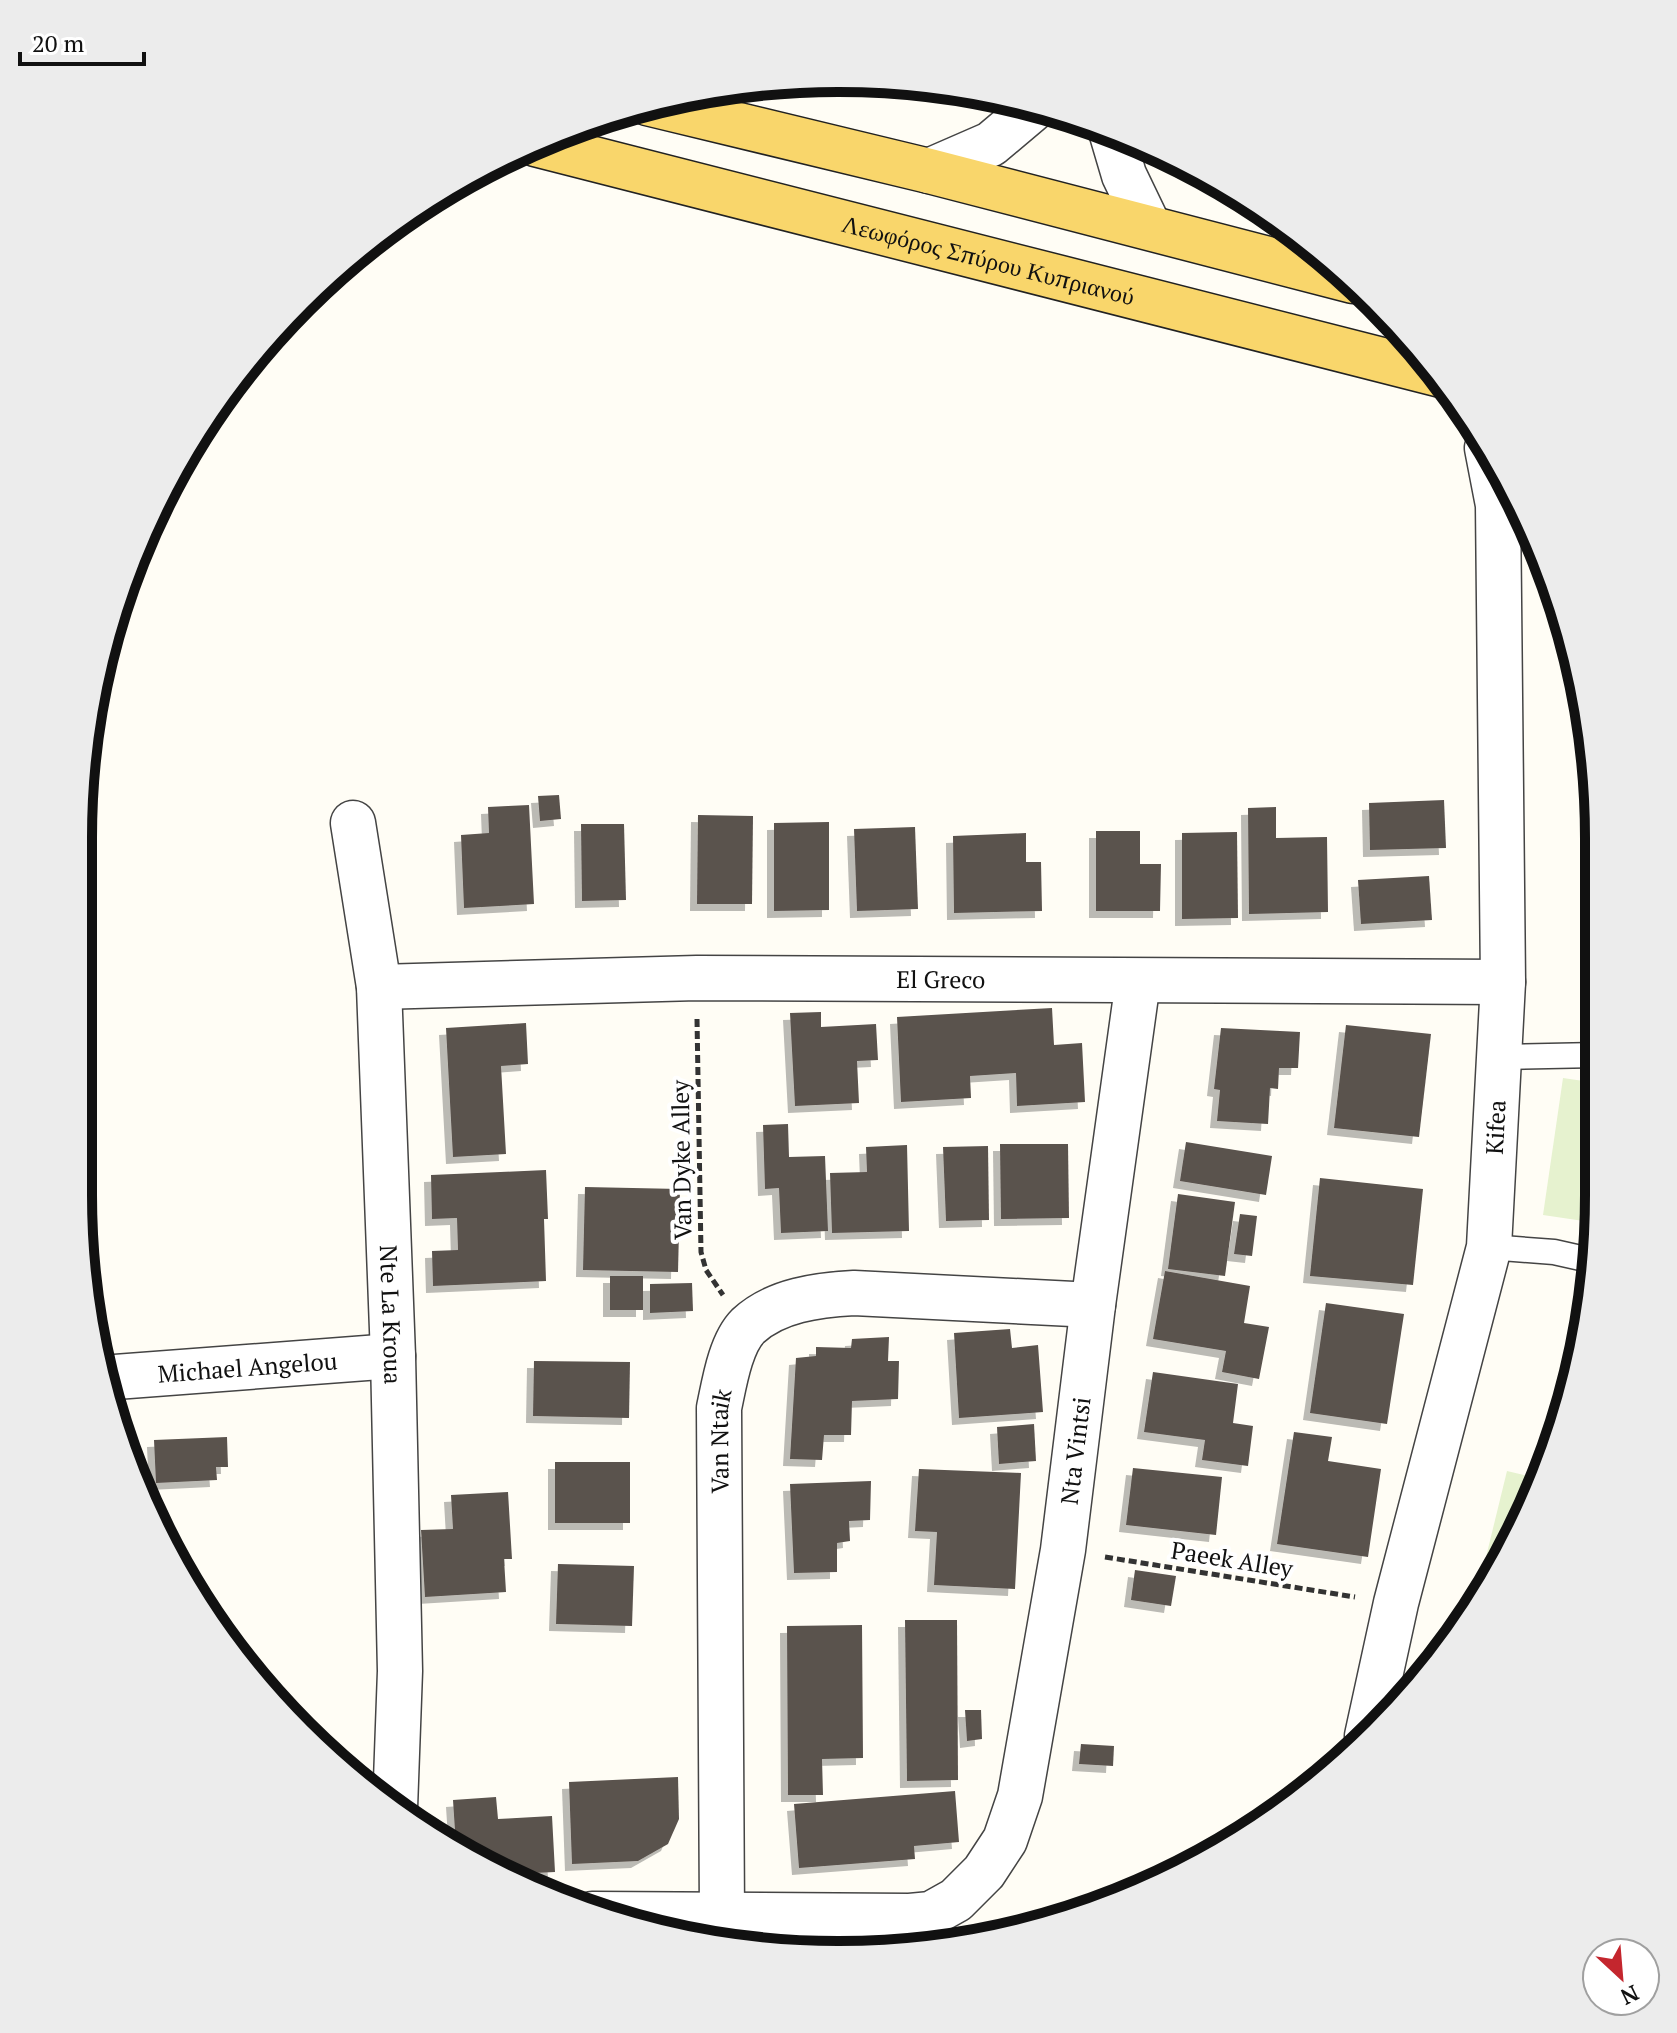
<svg xmlns="http://www.w3.org/2000/svg" width="1677" height="2033" viewBox="0 0 1677 2033" font-family="'PT Serif',serif">
  <defs>
    <filter id="shadow"><feDropShadow dx="-7" dy="7" stdDeviation="0" flood-color="#0004"/></filter>
  </defs>
  <rect width="100%" height="100%" fill="#fffdf5"/>
  <g fill="#e6f2cf">
    <polygon points="1563,1078 1597,1083 1597,1223 1543,1215"/>
    <polygon points="1507,1471 1540,1479 1520,1531 1476,1598"/>
  </g>
  <g fill="#5a524d" filter="url(#shadow)">
    <polygon points="559,795 561,819 540,821 538,796"/>
    <polygon points="1444,800 1446,848 1370,850 1369,803"/>
    <polygon points="529,805 534,904 464,908 461,835 489,833 488,807"/>
    <polygon points="1276,807 1276,838 1327,837 1328,912 1249,914 1248,808"/>
    <polygon points="698,815 753,816 752,904 697,904"/>
    <polygon points="829,822 829,910 774,911 774,823"/>
    <polygon points="581,824 624,824 626,900 582,901"/>
    <polygon points="915,827 918,909 857,911 854,829"/>
    <polygon points="1096,831 1140,831 1140,864 1161,864 1160,911 1096,911"/>
    <polygon points="1237,832 1238,918 1182,919 1182,833"/>
    <polygon points="1026,833 1026,862 1041,862 1042,911 954,913 953,836"/>
    <polygon points="1429,876 1432,920 1361,924 1358,880"/>
    <polygon points="1052,1008 1054,1045 1082,1043 1085,1102 1017,1106 1016,1073 970,1076 971,1098 901,1102 897,1017"/>
    <polygon points="821,1012 821,1027 876,1024 878,1060 857,1061 859,1103 795,1106 790,1013"/>
    <polygon points="526,1023 528,1064 501,1066 506,1154 453,1157 446,1028"/>
    <polygon points="1346,1025 1431,1034 1419,1137 1334,1128"/>
    <polygon points="1221,1028 1300,1032 1298,1068 1279,1068 1278,1089 1270,1088 1268,1124 1217,1121 1220,1090 1214,1089"/>
    <polygon points="788,1124 789,1157 825,1156 828,1231 781,1233 779,1188 765,1189 763,1125"/>
    <polygon points="1186,1142 1272,1156 1266,1195 1180,1181"/>
    <polygon points="1000,1144 1068,1144 1069,1218 1001,1219"/>
    <polygon points="907,1145 909,1231 832,1233 830,1173 867,1172 866,1147"/>
    <polygon points="988,1146 989,1220 946,1221 943,1147"/>
    <polygon points="546,1170 548,1219 544,1219 546,1281 433,1286 432,1251 458,1250 457,1218 432,1219 431,1175"/>
    <polygon points="1320,1178 1423,1189 1413,1285 1310,1276"/>
    <polygon points="585,1187 680,1189 678,1272 583,1270"/>
    <polygon points="1178,1194 1235,1202 1225,1276 1168,1269"/>
    <polygon points="1240,1214 1257,1216 1252,1256 1234,1254"/>
    <polygon points="1165,1271 1250,1286 1244,1323 1269,1327 1259,1379 1222,1372 1226,1351 1153,1339"/>
    <rect x="610" y="1276" width="33" height="34"/>
    <polygon points="692,1283 693,1311 650,1313 650,1284"/>
    <polygon points="1326,1303 1404,1314 1387,1424 1310,1413"/>
    <polygon points="1010,1329 1012,1348 1038,1345 1043,1412 959,1418 954,1333"/>
    <polygon points="889,1337 888,1361 899,1361 898,1399 852,1401 851,1435 824,1435 822,1460 790,1459 796,1358 816,1356 816,1347 851,1348 852,1339"/>
    <polygon points="534,1361 630,1362 629,1418 533,1416"/>
    <polygon points="1153,1372 1238,1384 1233,1423 1253,1426 1248,1466 1202,1460 1205,1440 1144,1432"/>
    <polygon points="1034,1424 1036,1461 999,1464 997,1427"/>
    <polygon points="1294,1432 1332,1437 1328,1461 1381,1469 1368,1557 1277,1544"/>
    <polygon points="227,1437 228,1467 216,1467 217,1480 156,1483 154,1440"/>
    <rect x="555" y="1462" width="75" height="61"/>
    <polygon points="1133,1468 1222,1477 1216,1535 1126,1525"/>
    <polygon points="919,1469 1021,1473 1015,1589 934,1585 937,1532 915,1531"/>
    <polygon points="871,1481 870,1520 849,1521 850,1541 837,1543 837,1572 794,1573 790,1484"/>
    <polygon points="508,1492 512,1559 504,1559 506,1592 425,1597 421,1530 453,1529 451,1495"/>
    <polygon points="558,1564 634,1566 632,1626 556,1624"/>
    <polygon points="1135,1570 1176,1576 1171,1606 1131,1600"/>
    <polygon points="905,1620 957,1620 958,1780 907,1781"/>
    <polygon points="862,1625 863,1758 822,1759 823,1795 788,1795 787,1626"/>
    <polygon points="965,1710 981,1710 982,1739 967,1741"/>
    <polygon points="1081,1744 1114,1746 1113,1766 1079,1764"/>
    <polygon points="678,1777 679,1819 668,1844 638,1861 572,1864 569,1782"/>
    <polygon points="955,1791 959,1842 914,1846 915,1859 799,1868 794,1804"/>
    <polygon points="496,1797 498,1819 552,1816 555,1872 512,1874 456,1846 453,1800"/>
  </g>
  <g fill="none" stroke-linecap="round" stroke-linejoin="round">
    <defs>
      <g id="service">
        <polyline points="1499,1057 1597,1055"/>
        <polyline points="1489,1247 1554,1252 1594,1261"/>
      </g>
      <g id="minor">
        <path id="s1" d="M353,823L379,987L393,1356L400,1671L395,1808"/>
        <path id="s2" d="M379,987L697,978L1503,982"/>
        <path id="s3" d="M102,1378L393,1356"/>
        <path id="s4" d="M1367,1736L1396,1603L1489,1247L1503,982L1498,505L1487,448"/>
        <path id="s5" d="M592,1914L910,1916L931,1914L956,1900L984,1872L1005,1840L1020,1796L1063,1550L1093,1305L1138,981"/>
        <path id="s6" d="M722,1915L719,1408C724,1385 730,1344 748,1326C776,1300 818,1295 854,1293L1093,1305"/>
      </g>
      <g id="tertiary">
        <polyline points="1111,131 1124,175 1149,227"/>
        <polyline points="929,171 991,144 1035,107"/>
      </g>
      <g id="primary">
        <polyline points="647,103 929,171 1353,281"/>
        <path id="s7" d="M535,144L1441,375"/>
      </g>
    </defs>
    <use href="#service" stroke="#444" stroke-width="27"/>
    <use href="#minor" stroke="#444" stroke-width="47"/>
    <use href="#tertiary" stroke="#444" stroke-width="47"/>
    <use href="#primary" stroke="#222" stroke-width="47"/>
    <g stroke="#333" stroke-width="5" stroke-dasharray="8 4" stroke-linecap="butt">
      <polyline points="697,1019 701,1252 706,1270 723,1295"/>
      <polyline points="1105,1557 1355,1597"/>
    </g>
    <use href="#service" stroke="#fff" stroke-width="24"/>
    <use href="#minor" stroke="#fff" stroke-width="44"/>
    <use href="#tertiary" stroke="#fff" stroke-width="44"/>
    <use href="#primary" stroke="#f9d66b" stroke-width="44"/>
  </g>
  <g text-anchor="middle" dominant-baseline="central" stroke-width="8" stroke-linejoin="round" paint-order="stroke">
    <g font-size="24" fill="#111" stroke="#fff">
      <text stroke="none"><textPath href="#s7" startOffset="468">Λεωφόρος Σπύρου Κυπριανού</textPath></text>
      <text stroke="none"><textPath href="#s2" startOffset="562">El Greco</textPath></text>
      <text stroke="none"><textPath href="#s4" startOffset="624">Kifea</textPath></text>
      <text transform="translate(681 1160) rotate(-91)">Van Dyke Alley</text>
      <text stroke="none"><textPath href="#s1" startOffset="494">Nte La Kroua</textPath></text>
      <text stroke="none"><textPath href="#s3" startOffset="146">Michael Angelou</textPath></text>
      <text stroke="none"><textPath href="#s6" startOffset="474">Van Ntaik</textPath></text>
      <text stroke="none"><textPath href="#s5" startOffset="842">Nta Vintsi</textPath></text>
      <text transform="translate(1232 1559) rotate(9)">Paeek Alley</text>
    </g>
  </g>
  <path d="M0 0H1677V2033H0ZM838 92H839A746 746 0 0 1 1585 838V1195A746 746 0 0 1 839 1941H838A746 746 0 0 1 92 1195V838A746 746 0 0 1 838 92Z" fill="#ececec" fill-rule="evenodd"/>
  <path fill="none" stroke="#111" stroke-width="10" d="M838 92H839A746 746 0 0 1 1585 838V1195A746 746 0 0 1 839 1941H838A746 746 0 0 1 92 1195V838A746 746 0 0 1 838 92Z"/>
  <g transform="translate(1621 1977) rotate(154)"><circle r="38" fill="#ffffff" stroke="#a0a0a0" stroke-width="2"/>
  <path d="M0-6L14 30L0 20L-14 30Z" fill="#c4262e"/>
  <text y="-12" font-size="22" font-weight="bold" text-anchor="middle" fill="#111111">N</text>
  </g>
  <path d="M20 52v12h124v-12" fill="none" stroke="#111111" stroke-width="4"/>
  <text x="32" y="52" font-size="24" fill="#111111" stroke="#ffffff" stroke-width="6" paint-order="stroke">20 m</text>
</svg>
